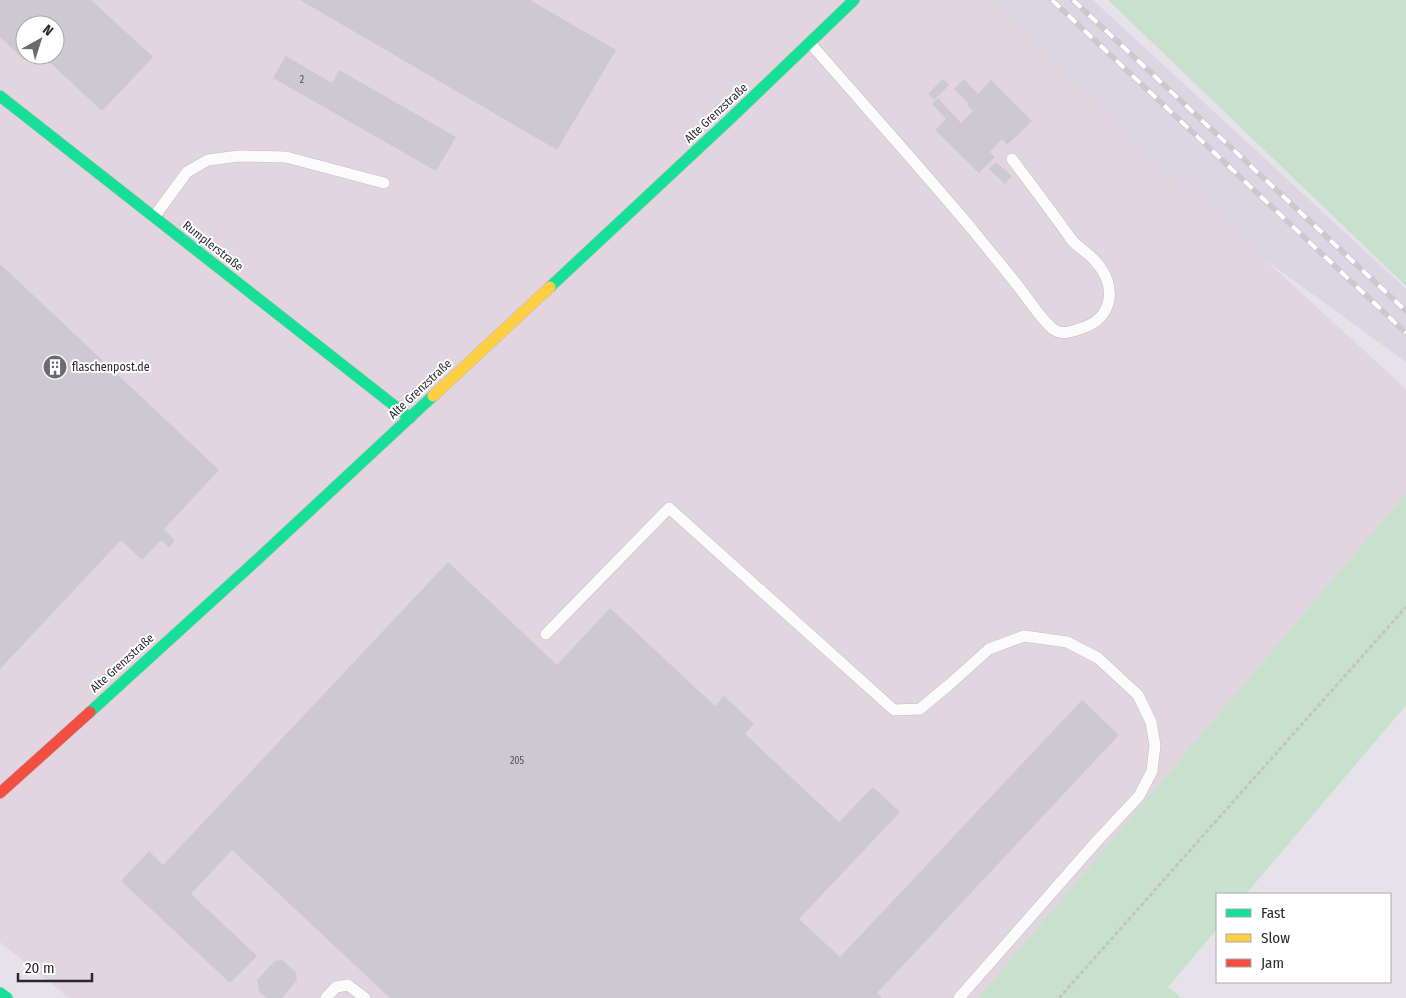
<svg xmlns="http://www.w3.org/2000/svg" width="1406" height="998" viewBox="0 0 1406 998" font-family="'Fira Sans Condensed',sans-serif">
  <rect width="100%" height="100%" fill="#e6e2ea"/>
  <polygon fill="#dcd5e4" points="990,0 1093,0 1406,289 1406,362 1264,259 1070,81"/>
  <path fill="#e2d5e0" fill-rule="evenodd" d="M0,0H990L1070,81L1406,389V493L978,998H69L0,942ZM25,25H55V55H25Z"/>
  <g fill="#c7e1cd">
    <polygon points="1108,0 1406,0 1406,286"/>
    <polygon points="1406,493 1406,705 1246,894 1217,894 1217,929 1168,987 1182,998 978,998"/>
  </g>
  <g fill="#ccc9d0">
    <polygon points="0,0 91,0 153,57 102,111 42,55 55,55 55,25 25,25 25,55 29,55 24,60 0,37"/>
    <polygon points="300,0 530,0 616,50 557,150"/>
    <polygon points="286,56 332,83 339,70 456,137 436,171 273,78"/>
    <polygon points="943,79 949,85 934,100 928,94"/>
    <polygon points="964,79 978,94 991,80 1032,121 1007,145 1002,139 990,152 995,157 979,173 935,130 946,119 932,104 938,98 961,123 973,111 967,105 968,103 954,89"/>
    <polygon points="996,162 1012,176 1005,184 989,169"/>
    <polygon points="0,264 219,470 164,529 175,541 169,547 161,540 142,560 121,540 0,669"/>
    <polygon points="448,562 557,665 610,608 715,706 724,696 754,724 745,734 839,822 873,787 900,812 799,919 840,957 1082,700 1119,735 877,993 882,998 390,998 232,850 191,894 257,956 230,983 121,881 149,851 163,865"/>
    <polygon points="282,960 295,971 297,980 282,998 267,998 259,992 257,980 275,961"/>
  </g>
  <g fill="none" stroke-linecap="round" stroke-linejoin="round">
    <defs>
      <g id="lane">
        <path d="M810,43C864,105 919,166 972,229C989,251 1008,272 1024,294C1033,306 1042,320 1053,329C1062,336 1073,331 1082,328C1114,318 1117,285 1096,262C1089,253 1078,248 1071,239C1052,212 1032,186 1012,159"/>
        <polyline points="154,217 187,172 208,160 239,156 286,157 384,183"/>
        <polyline points="546,634 669,508 894,710 920,709 950,684 989,649 1024,636 1067,642 1098,658 1138,695 1151,722 1155,745 1152,771 1139,796 1096,842 959,998"/>
        <polyline points="326,998 336,987 348,985 365,998"/>
      </g>
      <g id="fast">
        <polyline points="0,96 410,418"/>
        <polyline points="550,287 731,118 854,0"/>
        <polyline points="90,712 259,558 433,396"/>
        <polyline points="0,993 7,998"/>
      </g>
      <polyline id="slow" points="433,396 550,287"/>
      <polyline id="jam" points="0,793 90,712"/>
    </defs>
    <use href="#lane" stroke="#c0bdc4" stroke-width="12"/>
    <use href="#fast" stroke="#c0bdc4" stroke-width="12"/>
    <use href="#slow" stroke="#c0bdc4" stroke-width="12"/>
    <use href="#jam" stroke="#c0bdc4" stroke-width="12"/>
    <polyline stroke="#c4c3c5" stroke-width="3" stroke-dasharray="4 2.5" stroke-linecap="butt" points="1059,998 1406,607"/>
    <use href="#lane" stroke="#fbfbfc" stroke-width="11"/>
    <use href="#fast" stroke="#16e098" stroke-width="11"/>
    <use href="#slow" stroke="#ffcf43" stroke-width="11"/>
    <use href="#jam" stroke="#f24e42" stroke-width="11"/>
    <defs>
      <g id="rail">
        <polyline points="1052,0 1406,333"/>
        <polyline points="1073,0 1406,311"/>
      </g>
    </defs>
    <use href="#rail" stroke="#cac9cb" stroke-width="5.5"/>
    <use href="#rail" stroke="#fff" stroke-width="4" stroke-dasharray="11" stroke-linecap="butt"/>
  </g>
  <defs>
    <symbol id="building-disc" viewBox="-11 -11 22 22"><circle r="9.5" fill="#6c696f" stroke="#fff"/><path d="M-4-6H4V6H1V3H-1V6H-4ZM-2.5-4.3h1.7v1.8h-1.7ZM.8-4.3h1.7v1.8H.8ZM-2.5-1h1.7V.8h-1.7ZM.8-1h1.7V.8H.8Z" fill="#fff"/></symbol>
  </defs>
  <g fill-rule="evenodd">
    <use href="#building-disc" x="41" y="353" width="28" height="28"/>
  </g>
  <g text-anchor="middle" dominant-baseline="central" stroke-width="4" stroke-linejoin="round" paint-order="stroke">
    <g font-size="10" fill="#555258">
      <text x="302" y="80">2</text>
      <text x="517" y="761">205</text>
    </g>
    <g font-size="12" fill="#2b282d" stroke="#fff">
      <text transform="translate(716 113) rotate(-43)">Alte Grenzstraße</text>
      <text transform="translate(213 246) rotate(38)">Rumplerstraße</text>
      <text transform="translate(420 389) rotate(-43)">Alte Grenzstraße</text>
      <text transform="translate(122 663) rotate(-42)">Alte Grenzstraße</text>
    </g>
    <g font-size="12" fill="#2b282d" stroke="#fff" text-anchor="start">
      <text x="72" y="367">flaschenpost.de</text>
    </g>
  </g>
  <rect x="1216" y="893" width="175" height="90" fill="#ffffff" stroke="#aaa9ab"/>
  <rect x="1226" y="909" width="25" height="8" fill="#16e098" stroke="#aaa9ab"/>
  <text x="1261" y="918" font-size="15" fill="#2b282d">Fast</text>
  <rect x="1226" y="934" width="25" height="8" fill="#ffcf43" stroke="#aaa9ab"/>
  <text x="1261" y="943" font-size="15" fill="#2b282d">Slow</text>
  <rect x="1226" y="959" width="25" height="8" fill="#f24e42" stroke="#aaa9ab"/>
  <text x="1261" y="968" font-size="15" fill="#2b282d">Jam</text>
  <g transform="translate(40 40) rotate(39)"><circle r="24" fill="#ffffff" stroke="#aaa9ab"/>
  <path d="M0-4L9 19L0 12L-9 19Z" fill="#6c696f"/>
  <text y="-8" font-size="14" font-weight="bold" text-anchor="middle" fill="#2b282d">N</text>
  </g>
  <path d="M18 973v8h74v-8" fill="none" stroke="#2b282d" stroke-width="2.5"/>
  <text x="25" y="973" font-size="15" fill="#2b282d" stroke="#ffffff" stroke-width="4" paint-order="stroke">20 m</text>
</svg>
